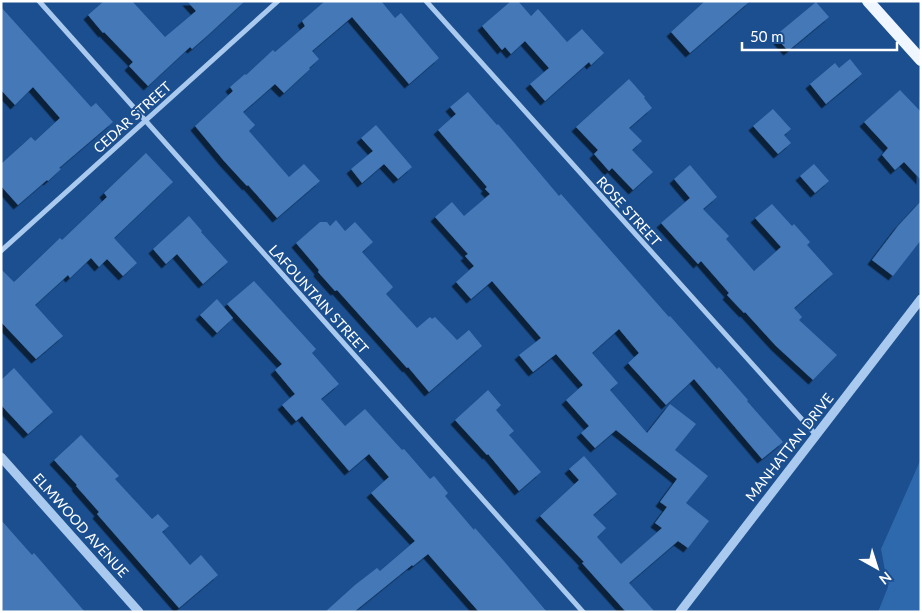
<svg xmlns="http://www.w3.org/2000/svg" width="922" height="613" viewBox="0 0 922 613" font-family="Lato,sans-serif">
  <defs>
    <filter id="shadow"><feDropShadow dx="-4.5" dy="4.5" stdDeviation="0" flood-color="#0009"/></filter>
  </defs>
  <rect width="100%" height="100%" fill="#1b4f8f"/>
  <polygon fill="#2e69ad" points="921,459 921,612 878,612 888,587 881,549"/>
  <g fill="#4478b7" filter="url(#shadow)">
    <polygon points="104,1 132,1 165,37 196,11 187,1 245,1 208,35 192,49 190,47 148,86 129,66 133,62 104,32 103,33 88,15"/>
    <polygon points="325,1 381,1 395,18 401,13 439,58 409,84 352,17 312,51 319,59 309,68 310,69 284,93 275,84 243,112 255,125 249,131 289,177 304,164 320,181 277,218 248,185 247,186 224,161 195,126 233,91 230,87 245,74 246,75 273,50 275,52 305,26 302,21"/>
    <polygon points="511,1 518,1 531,16 538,9 567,42 582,29 604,53 591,65 589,62 545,101 530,84 549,68 525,41 511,54 505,47 502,50 482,26"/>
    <polygon points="705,1 750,1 690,53 671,32"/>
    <polygon points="816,2 829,17 788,51 775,36"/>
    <polygon points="1,7 91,107 96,103 113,122 59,168 61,169 48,181 47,180 18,205 1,186 1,164 31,137 35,141 60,118 33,87 15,105 1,90"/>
    <polygon points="850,59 862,74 826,104 810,84 835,63 839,68"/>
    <polygon points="629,79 645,97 644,98 652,108 629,128 642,141 632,150 653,172 633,190 612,168 609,171 594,154 598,150 576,127"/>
    <polygon points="900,90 921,112 921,180 904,162 895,170 882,155 888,148 864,122"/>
    <polygon points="468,92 497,125 498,124 511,139 559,196 561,194 669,317 670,316 717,369 719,367 748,400 747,401 783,442 762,459 694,379 666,405 628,363 639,353 619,329 592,353 618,383 610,390 647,433 670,404 696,424 675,450 708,476 686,503 709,521 688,548 678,541 629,583 655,612 626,612 582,563 584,562 540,516 579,480 569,469 584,456 617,494 593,515 606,528 597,537 621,564 662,528 655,523 667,507 660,502 677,479 616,430 595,448 581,433 589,426 566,400 583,385 556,354 533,372 519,355 541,338 492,281 471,299 456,282 474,266 465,256 468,254 435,217 452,202 464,216 490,194 485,189 487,187 438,130 456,114 450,107"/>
    <polygon points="773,109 791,129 784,135 791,143 778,154 753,126"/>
    <polygon points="376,125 412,167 398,179 384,164 362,183 351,169 373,151 361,138"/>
    <polygon points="146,153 173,182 114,238 137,263 123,276 107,259 99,267 91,258 70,278 68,275 35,305 63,336 36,359 1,322 1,269 14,282 60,238 62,240 107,197 104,193"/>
    <polygon points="814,164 829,181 815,193 800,176"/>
    <polygon points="690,165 717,197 703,209 729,236 726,239 754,271 781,247 755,218 772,204 792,226 794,224 810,242 807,245 833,274 794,308 802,317 799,320 837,355 813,380 776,346 745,312 744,313 727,295 729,293 701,261 698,264 661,223 690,198 674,179"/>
    <polygon points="921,201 921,240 893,276 872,260 898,226"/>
    <polygon points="189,216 202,231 201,232 228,262 203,284 177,254 166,264 153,249"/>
    <polygon points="336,220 345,231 355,222 373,242 362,252 393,287 386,294 417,328 430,317 432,319 435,317 457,340 469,330 482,346 429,392 408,367 407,368 337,290 335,291 318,272 319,270 296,243 320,222 327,222 330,226"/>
    <polygon points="254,281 316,349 312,353 339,384 321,399 345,426 365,409 402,450 404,449 430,479 434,476 448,493 445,496 474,530 475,528 503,560 547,612 479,612 428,554 413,566 412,565 354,612 325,612 355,585 377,568 380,571 415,541 371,493 389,477 369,454 349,471 302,416 296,421 282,405 295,394 275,370 282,364 227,304"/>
    <polygon points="217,299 233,318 217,333 200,315"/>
    <polygon points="14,368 53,412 28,434 1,405 1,380"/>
    <polygon points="488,390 501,405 496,410 514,431 509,435 541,472 519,491 488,454 487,455 455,420"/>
    <polygon points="81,435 119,476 115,479 152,519 158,514 169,526 162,532 190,565 201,555 218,575 179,608 97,514 99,512 76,486 77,485 54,460"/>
    <polygon points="1,520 32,555 34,553 85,612 1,612"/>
  </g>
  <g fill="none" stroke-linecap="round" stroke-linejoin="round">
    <g stroke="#a9c9ee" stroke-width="5">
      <polyline points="39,1 583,612"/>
      <polyline points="426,1 816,435"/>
      <polyline points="1,251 278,1"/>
    </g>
    <g stroke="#a9c9ee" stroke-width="9">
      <polyline points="1,457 139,612"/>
      <polyline points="680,612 921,299"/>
    </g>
    <polyline stroke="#f0f6ff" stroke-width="12" points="868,1 921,60"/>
  </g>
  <g text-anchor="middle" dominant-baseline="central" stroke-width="4" stroke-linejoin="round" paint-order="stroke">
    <g font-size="14" fill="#fff" stroke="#1b4f8f">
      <text transform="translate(132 117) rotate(-42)">CEDAR STREET</text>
      <text transform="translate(629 211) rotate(48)">ROSE STREET</text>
      <text transform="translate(319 299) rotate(48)">LAFOUNTAIN STREET</text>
      <text transform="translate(789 447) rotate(-52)">MANHATTAN DRIVE</text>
      <text transform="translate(81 525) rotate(48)">ELMWOOD AVENUE</text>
    </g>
  </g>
  <rect width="922" height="613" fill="none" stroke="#ffffff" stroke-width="5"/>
  <g transform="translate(877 568) rotate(141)" stroke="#1b4f8f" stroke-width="4" paint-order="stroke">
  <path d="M0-4L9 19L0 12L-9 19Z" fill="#ffffff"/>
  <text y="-8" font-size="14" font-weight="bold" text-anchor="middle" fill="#ffffff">N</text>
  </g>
  <path d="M742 42v8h155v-8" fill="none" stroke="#ffffff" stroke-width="2.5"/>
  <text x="750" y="42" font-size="15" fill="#ffffff" stroke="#1b4f8f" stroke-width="4" paint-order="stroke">50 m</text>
</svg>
